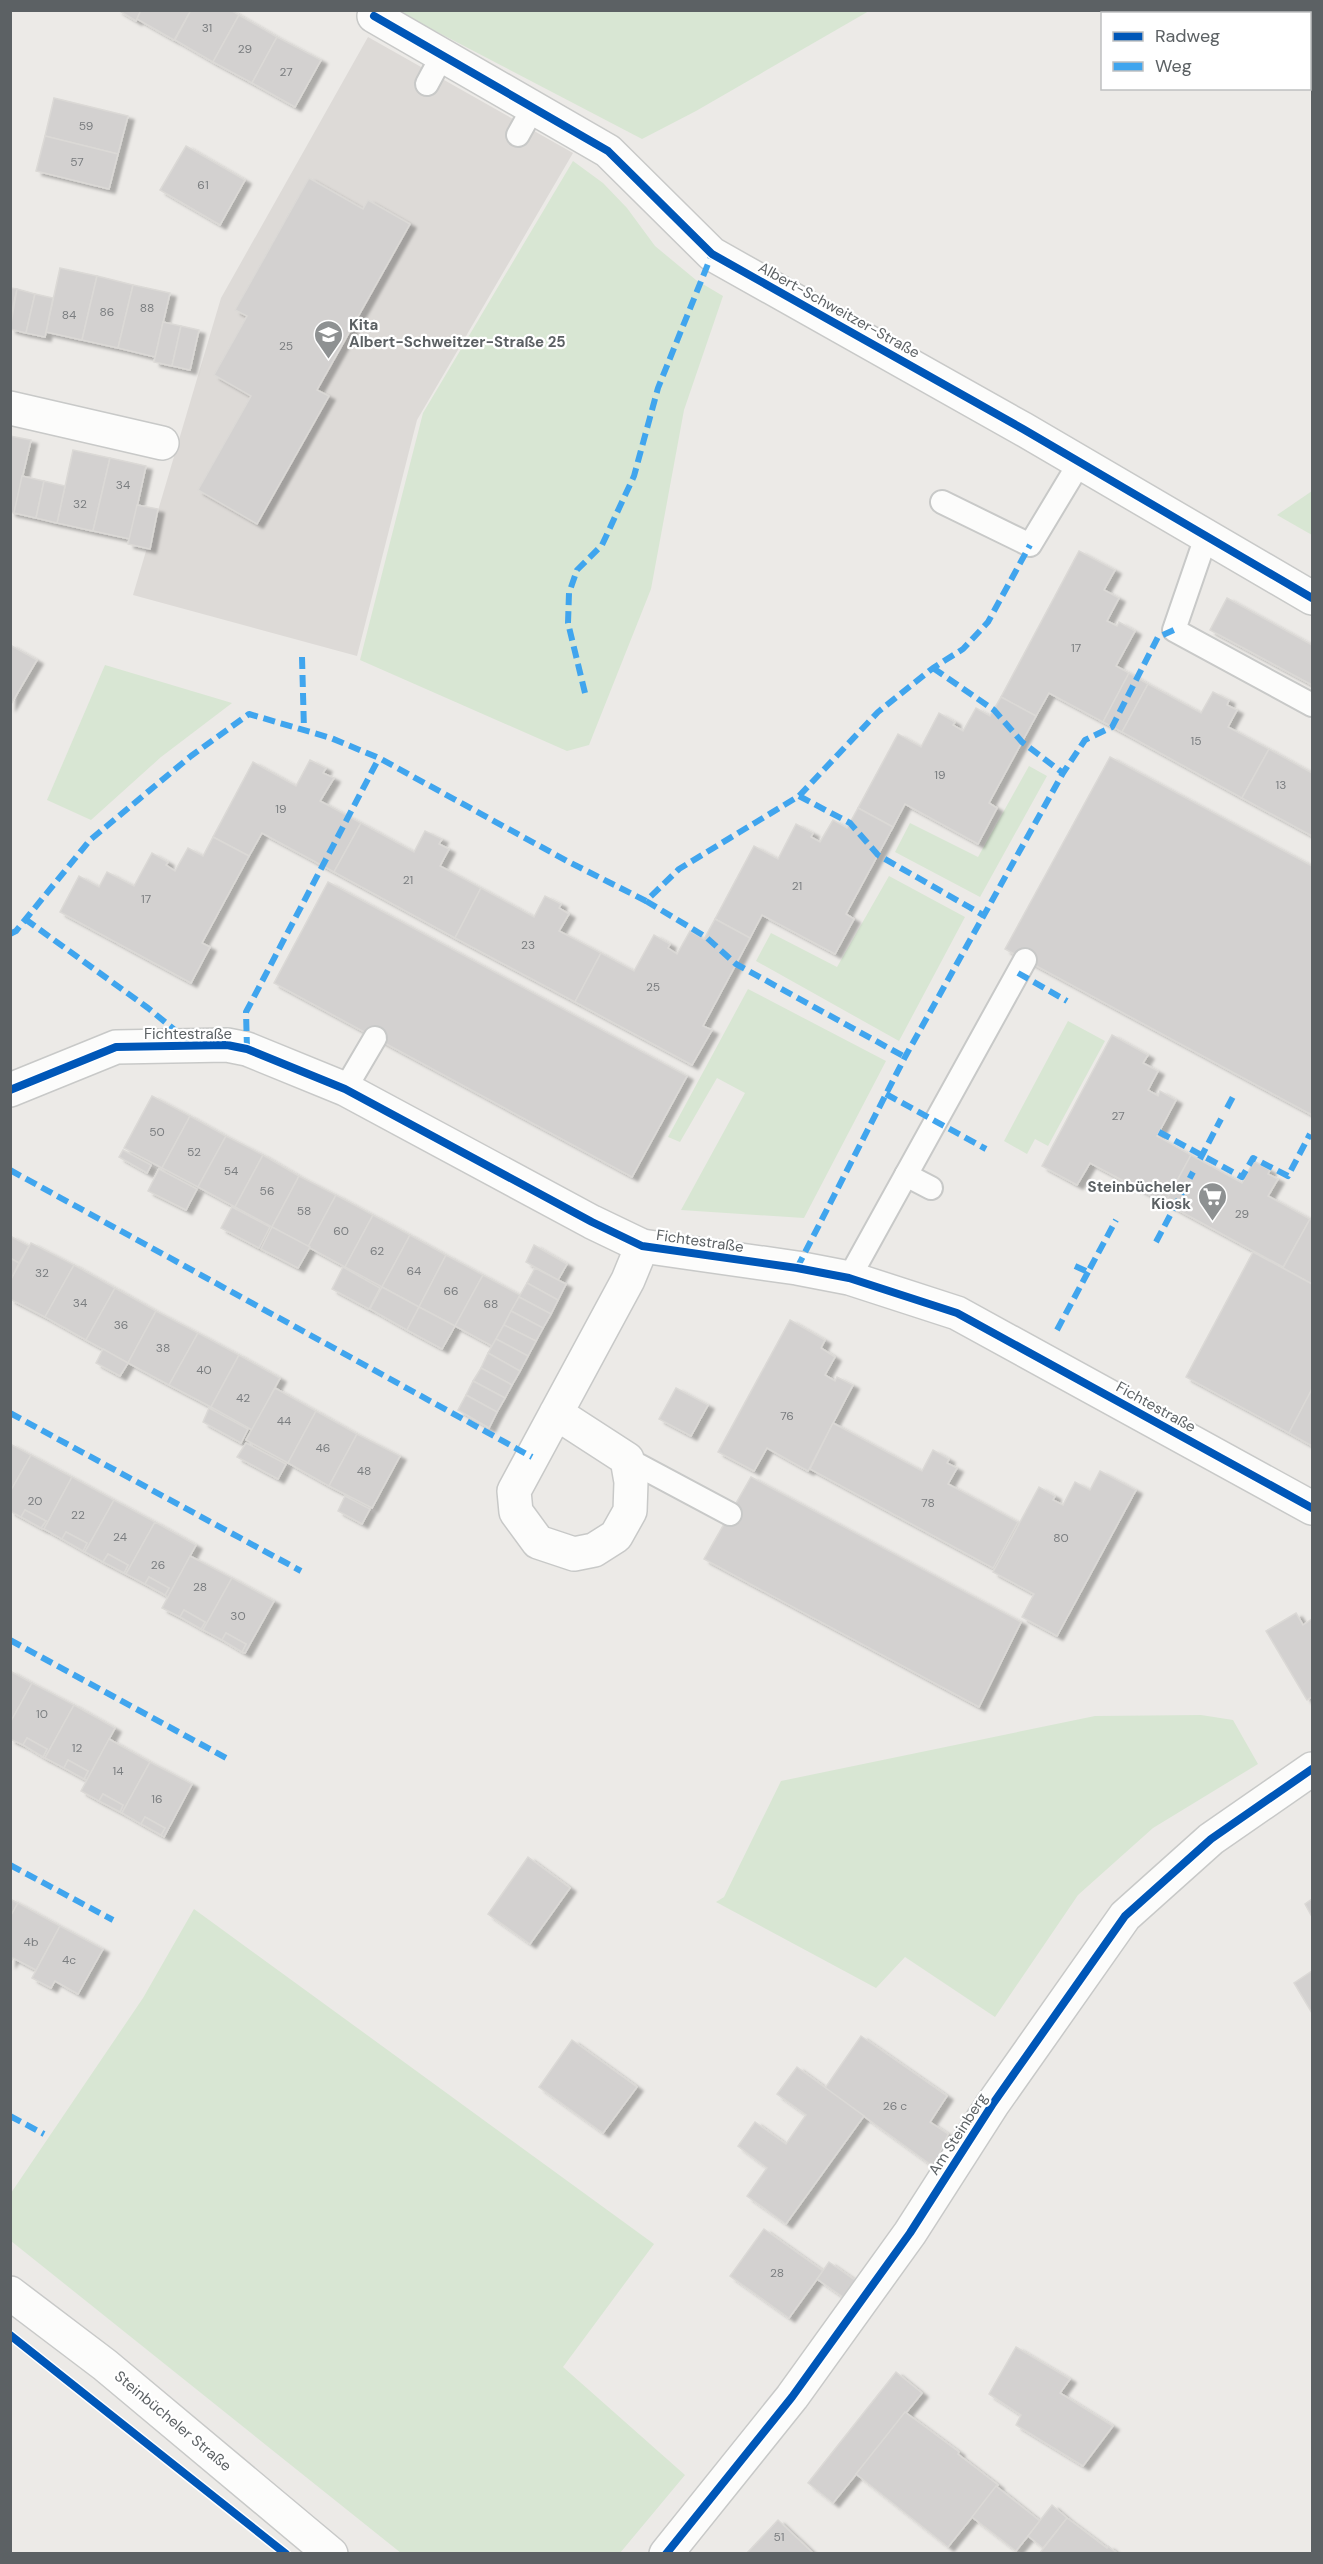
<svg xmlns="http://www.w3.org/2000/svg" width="1323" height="2564" viewBox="0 0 1323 2564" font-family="'DM Sans',sans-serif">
  <defs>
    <filter id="shadow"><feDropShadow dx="6" dy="4" stdDeviation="1.5" flood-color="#0004"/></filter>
  </defs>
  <rect width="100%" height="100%" fill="#eceae7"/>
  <polygon fill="#dddad7" points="368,37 573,153 417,420 357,656 133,595 221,298"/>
  <g fill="#d8e6d3">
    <polygon points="397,11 869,11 696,111 642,139"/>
    <polygon points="573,161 603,183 627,208 655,246 696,280 723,296 684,410 651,589 589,745 567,751 360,660 423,413"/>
    <polygon points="1312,491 1312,535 1277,515"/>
    <polygon points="105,665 232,703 161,757 91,820 47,800"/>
    <polygon points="1029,766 1047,776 980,897 895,852 910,823 978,857"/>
    <polygon points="889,876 965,917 899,1041 756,961 771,933 837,967"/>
    <polygon points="748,989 886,1061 804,1218 681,1210 745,1093 717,1078 680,1142 668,1137"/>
    <polygon points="1068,1021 1105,1041 1048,1146 1035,1139 1027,1154 1004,1141"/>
    <polygon points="1201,1715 1233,1720 1258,1764 1153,1828 1078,1895 995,2017 905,1957 876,1988 716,1902 724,1897 781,1781 1095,1716"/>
    <polygon points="194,1909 654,2244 563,2367 685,2475 620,2553 401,2553 11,2241 11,2193 143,1998"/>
  </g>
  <g fill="#d3d1d0" stroke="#dbd9d6" stroke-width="1.5" filter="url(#shadow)">
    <polygon points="118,10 141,10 136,21"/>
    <polygon points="141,10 191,10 174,40 137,19"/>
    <polygon points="191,10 231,10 239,15 213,62 175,40"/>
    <polygon points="239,15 277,37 252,83 213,62"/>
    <polygon points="277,37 321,60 295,107 252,83"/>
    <polygon points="54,98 128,116 118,154 45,136"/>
    <polygon points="45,136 118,154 109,189 36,171"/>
    <polygon points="186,146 245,180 220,225 160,190"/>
    <polygon points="309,178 363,209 368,200 410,224 317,390 329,396 257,524 198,490 251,396 214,375 247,316 235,310"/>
    <polygon points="60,268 97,276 82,340 46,332"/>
    <polygon points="97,276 133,285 118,348 82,340"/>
    <polygon points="133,285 170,293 155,357 118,348"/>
    <polygon points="10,288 17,289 10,319"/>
    <polygon points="17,289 35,294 26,333 10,329"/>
    <polygon points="35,294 53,298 45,337 26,333"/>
    <polygon points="163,322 181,326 172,366 154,362"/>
    <polygon points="181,326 199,330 190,370 172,366"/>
    <polygon points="10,436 31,440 14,513 10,512"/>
    <polygon points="73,450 110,458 93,531 57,523"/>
    <polygon points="110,458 146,466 130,539 93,531"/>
    <polygon points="22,476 44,481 36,518 14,513"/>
    <polygon points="44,481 65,486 57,523 36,518"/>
    <polygon points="137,505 158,509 150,549 128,544"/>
    <polygon points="1079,551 1115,570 1104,590 1119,598 1107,621 1117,626 1119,622 1135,631 1116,666 1129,673 1103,722 1049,693 1036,716 1001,697"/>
    <polygon points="1227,598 1312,645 1312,685 1210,630"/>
    <polygon points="10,645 37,660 10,706"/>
    <polygon points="1129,673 1148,684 1122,732 1103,722"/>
    <polygon points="1148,684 1201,713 1213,692 1229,700 1227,705 1237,710 1228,727 1269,749 1242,798 1122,732"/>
    <polygon points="1001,697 1036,716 989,803 997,808 978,844 905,804 893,827 858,808 898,734 921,747 939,713 955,722 953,725 963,731 976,708 990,716"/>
    <polygon points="1269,749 1312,773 1312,836 1242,798"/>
    <polygon points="1110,757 1312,866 1312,1115 1005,949"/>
    <polygon points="310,760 326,768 323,773 334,778 320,801 361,823 334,872 262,833 249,856 213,837 253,762 296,786"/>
    <polygon points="858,808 893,827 846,914 854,919 835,954 762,915 750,938 715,919 754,846 778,859 796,824 813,833 811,837 820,842 833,820 847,828"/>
    <polygon points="361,823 414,852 425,831 442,839 439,844 449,849 440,866 481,888 455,938 334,872"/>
    <polygon points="213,837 249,856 202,943 210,947 191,983 60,912 79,876 99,887 107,872 134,886 152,853 168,862 166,865 175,871 188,848 203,856"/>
    <polygon points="328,882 687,1076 632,1177 274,983"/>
    <polygon points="481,888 534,917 545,896 561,904 559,908 569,914 559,931 601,953 575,1002 455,938"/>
    <polygon points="715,919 750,938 703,1026 712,1030 692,1065 575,1002 601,953 634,971 654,935 670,944 668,948 677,954 690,931 704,939"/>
    <polygon points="1112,1035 1148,1055 1143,1063 1158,1071 1148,1090 1158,1096 1160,1091 1176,1100 1157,1136 1191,1155 1165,1203 1090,1163 1077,1185 1042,1166"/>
    <polygon points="152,1096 190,1116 162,1168 124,1148"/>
    <polygon points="190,1116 226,1136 198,1187 162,1168"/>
    <polygon points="226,1136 263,1155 235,1207 198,1187"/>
    <polygon points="123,1150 151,1165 147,1173 119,1157"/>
    <polygon points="263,1155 299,1176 272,1227 235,1207"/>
    <polygon points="1191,1155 1242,1183 1254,1161 1270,1170 1268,1174 1278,1179 1268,1196 1310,1219 1283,1267 1165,1203"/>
    <polygon points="159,1169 197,1189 186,1210 148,1191"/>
    <polygon points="299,1176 336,1195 308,1247 272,1227"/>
    <polygon points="336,1195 373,1215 345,1267 308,1247"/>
    <polygon points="232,1207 270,1227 259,1248 221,1228"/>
    <polygon points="373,1215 410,1235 382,1287 345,1267"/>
    <polygon points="1310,1219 1312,1220 1312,1284 1283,1268"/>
    <polygon points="272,1227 310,1247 298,1268 261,1249"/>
    <polygon points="410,1235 446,1255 419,1307 382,1287"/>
    <polygon points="10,1236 29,1246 19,1263 10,1258"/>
    <polygon points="31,1243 74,1265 45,1317 10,1299 10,1281"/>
    <polygon points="534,1245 567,1264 558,1280 526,1262"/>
    <polygon points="1253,1252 1312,1284 1312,1389 1289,1433 1186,1377"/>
    <polygon points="446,1255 483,1275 455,1326 419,1307"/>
    <polygon points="10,1258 19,1263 11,1279 10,1279"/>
    <polygon points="74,1265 115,1288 86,1340 45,1317"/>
    <polygon points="343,1267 380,1288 369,1309 332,1289"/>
    <polygon points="535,1268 566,1284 558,1300 527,1283"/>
    <polygon points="483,1275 520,1295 492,1346 455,1326"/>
    <polygon points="527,1283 558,1300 551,1314 519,1297"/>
    <polygon points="382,1287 419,1307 407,1330 370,1309"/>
    <polygon points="115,1288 156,1311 128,1363 86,1340"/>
    <polygon points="519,1297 551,1314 543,1328 511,1311"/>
    <polygon points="419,1307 455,1326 442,1349 407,1330"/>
    <polygon points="156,1311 198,1333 169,1385 128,1363"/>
    <polygon points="511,1311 543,1328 536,1341 504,1325"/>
    <polygon points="790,1320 825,1340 821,1348 835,1357 825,1375 835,1381 837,1377 853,1385 808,1471 767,1448 754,1471 718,1452"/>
    <polygon points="504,1325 536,1341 528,1356 496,1339"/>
    <polygon points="198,1333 239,1355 211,1407 169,1385"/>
    <polygon points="496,1339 528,1356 520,1371 488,1353"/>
    <polygon points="103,1349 128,1363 120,1376 96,1363"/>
    <polygon points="488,1353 520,1371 512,1385 481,1368"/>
    <polygon points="239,1355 280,1378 252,1430 211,1407"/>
    <polygon points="481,1368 512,1385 505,1398 473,1381"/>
    <polygon points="473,1381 505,1398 497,1412 466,1395"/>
    <polygon points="275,1388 316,1411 288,1463 246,1440"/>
    <polygon points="676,1388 708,1405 691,1436 659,1419"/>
    <polygon points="1312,1389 1312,1446 1289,1433"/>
    <polygon points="466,1395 497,1412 489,1428 458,1410"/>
    <polygon points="209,1408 248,1429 241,1443 203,1422"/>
    <polygon points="316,1411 357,1434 329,1486 288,1463"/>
    <polygon points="833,1423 922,1471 933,1450 949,1459 947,1463 957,1468 948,1484 1018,1522 993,1568 810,1469"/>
    <polygon points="357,1434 400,1456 372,1508 329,1486"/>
    <polygon points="246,1443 286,1464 278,1479 237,1457"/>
    <polygon points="10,1444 31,1455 10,1492"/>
    <polygon points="31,1455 72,1477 44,1529 41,1528 46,1521 25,1510 21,1517 10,1511 10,1492"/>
    <polygon points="1100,1471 1136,1490 1057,1636 1022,1617 1034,1594 993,1572 1039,1487 1055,1496 1053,1500 1063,1505 1075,1482 1090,1490"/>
    <polygon points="72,1477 114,1500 85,1552 83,1551 87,1543 66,1532 62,1539 44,1529"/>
    <polygon points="751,1477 1021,1622 979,1707 704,1559"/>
    <polygon points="345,1496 370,1509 362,1524 338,1511"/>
    <polygon points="114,1500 155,1522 126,1574 124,1573 128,1565 108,1554 103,1562 85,1552"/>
    <polygon points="25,1510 46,1521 41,1528 21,1517"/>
    <polygon points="155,1522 196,1545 168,1597 165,1595 169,1588 149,1577 145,1584 126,1574"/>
    <polygon points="66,1532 87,1543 83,1551 62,1539"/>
    <polygon points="108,1554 128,1565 124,1573 103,1562"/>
    <polygon points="190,1556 232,1578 203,1630 201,1629 205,1622 184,1610 180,1617 162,1608"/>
    <polygon points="149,1577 169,1588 165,1595 145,1584"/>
    <polygon points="232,1578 274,1601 245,1653 242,1652 246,1644 226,1633 222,1640 203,1630"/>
    <polygon points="184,1610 205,1622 201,1629 180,1617"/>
    <polygon points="1296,1613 1303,1625 1312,1619 1312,1697 1307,1700 1266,1631"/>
    <polygon points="226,1633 246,1644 242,1652 222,1640"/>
    <polygon points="10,1671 32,1683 10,1723"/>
    <polygon points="32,1683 74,1705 45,1758 43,1757 47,1749 27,1738 23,1745 10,1739 10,1723"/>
    <polygon points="74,1705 115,1728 87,1780 84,1779 88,1771 68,1760 64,1768 45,1758"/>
    <polygon points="27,1738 47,1749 43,1757 23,1745"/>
    <polygon points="109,1739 150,1762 122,1813 120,1812 123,1805 103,1794 99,1801 81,1791"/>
    <polygon points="68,1760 88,1771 84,1779 64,1768"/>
    <polygon points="150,1762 192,1784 164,1837 161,1835 165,1828 145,1817 141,1824 122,1813"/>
    <polygon points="103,1794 123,1805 120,1812 99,1801"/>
    <polygon points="145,1817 165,1828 161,1835 141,1824"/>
    <polygon points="528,1857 570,1888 530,1944 488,1914"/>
    <polygon points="10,1899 18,1903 10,1917"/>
    <polygon points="1312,1899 1312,1917 1305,1904"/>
    <polygon points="18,1903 60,1926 36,1970 13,1958 10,1963 10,1917"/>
    <polygon points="60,1926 103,1949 78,1994 55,1981 51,1988 32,1978"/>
    <polygon points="1312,1971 1312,2013 1294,1983"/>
    <polygon points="861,2036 947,2096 930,2122 948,2134 934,2167 825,2088"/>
    <polygon points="572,2040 637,2087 603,2133 539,2087"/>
    <polygon points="797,2067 864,2116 786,2224 747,2196 767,2168 738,2146 755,2122 786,2144 806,2115 777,2094"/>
    <polygon points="764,2229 823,2271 789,2318 730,2276"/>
    <polygon points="829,2262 856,2281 843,2297 817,2279"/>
    <polygon points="1016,2347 1070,2379 1060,2393 1113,2426 1083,2466 1016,2425 1021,2415 989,2394"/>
    <polygon points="896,2372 922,2393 833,2503 808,2483"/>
    <polygon points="905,2412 959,2452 958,2454 998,2485 948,2547 856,2474"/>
    <polygon points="996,2486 1040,2521 1016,2551 972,2517"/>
    <polygon points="1052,2505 1067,2518 1043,2548 1028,2536"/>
    <polygon points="1067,2518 1107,2548 1108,2546 1118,2554 1039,2554"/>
    <polygon points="778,2520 814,2554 746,2554"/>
  </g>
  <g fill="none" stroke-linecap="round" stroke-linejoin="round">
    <defs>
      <g id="lane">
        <polyline points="427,84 442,56"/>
        <polyline points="518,135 533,108"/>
        <polyline points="942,502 1030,545 1080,462"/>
        <polyline points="1206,537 1174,630 1312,705"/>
        <polyline points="345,1089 375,1038"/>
        <polyline points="906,1175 931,1188"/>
        <polyline points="849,1278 1025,960"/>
        <polyline points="627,1459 730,1514"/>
      </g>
      <g id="street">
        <polyline points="374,16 608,151 712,254 1023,429 1312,598"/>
        <polyline points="10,408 162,443"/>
        <polyline points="10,1090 116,1047 227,1045 247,1049 345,1089 592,1222 642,1246 797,1268 849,1278 957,1313 1312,1508"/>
        <polyline points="556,1413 627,1459 631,1482 630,1511 616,1536 594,1550 574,1554 538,1542 516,1512 514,1491 628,1280 642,1246"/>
        <polyline points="666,2554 792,2397 910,2233 992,2105 1125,1916 1211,1839 1312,1769"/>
      </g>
      <polyline id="secondary" points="10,2293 105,2365 331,2554"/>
    </defs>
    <use href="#lane" stroke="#c8c9c8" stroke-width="26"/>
    <use href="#street" stroke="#c8c9c8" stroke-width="36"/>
    <use href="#secondary" stroke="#c8c9c8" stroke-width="36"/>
    <use href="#lane" stroke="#fcfcfb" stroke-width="22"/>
    <use href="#street" stroke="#fcfcfb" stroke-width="33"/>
    <use href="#secondary" stroke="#fcfcfb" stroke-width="33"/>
    <g stroke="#40a5ee" stroke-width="6" stroke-dasharray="12 6" stroke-linecap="butt">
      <polyline points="302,657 304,730"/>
      <polyline points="933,668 994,710 1022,742 1063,773"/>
      <polyline points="585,693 568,623 569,593 577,570 602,545 634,476 658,388 712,254"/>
      <polyline points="799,796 850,823 878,855 983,915"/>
      <polyline points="646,901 706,937 736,964 905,1057"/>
      <polyline points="25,919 148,1008 193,1045"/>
      <polyline points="10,934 16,931 90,840 191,756 249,714 331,738 379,758 567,861 646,901 679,869 799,796 878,712 933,668 963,649 988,622 1030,545"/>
      <polyline points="1018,973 1067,1001"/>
      <polyline points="247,1049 246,1012 379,758"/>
      <polyline points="886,1094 986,1149"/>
      <polyline points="1227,1108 1235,1093"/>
      <polyline points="1159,1132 1242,1177 1253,1158 1288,1176 1310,1134"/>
      <polyline points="1200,1159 1221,1119"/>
      <polyline points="10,1170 532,1457"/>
      <polyline points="1156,1242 1193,1172"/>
      <polyline points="1075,1266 1088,1272 1116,1220"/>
      <polyline points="797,1268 905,1057 1063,773 1085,740 1112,727 1158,637 1174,630"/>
      <polyline points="1057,1330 1088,1272"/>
      <polyline points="10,1413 301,1571"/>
      <polyline points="10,1640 228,1759"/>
      <polyline points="10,1865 113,1920"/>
      <polyline points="10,2116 44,2134"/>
    </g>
    <defs>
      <g id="cycleway">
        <polyline points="374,16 608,151 712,254 1023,429 1312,598"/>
        <polyline points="10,1090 116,1047 227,1045 247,1049 345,1089 592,1222 642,1246 797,1268 849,1278 957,1313 1312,1508"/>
        <polyline points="10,2335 286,2554"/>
        <polyline points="666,2554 792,2397 910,2233 992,2105 1125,1916 1211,1839 1312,1769"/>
      </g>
    </defs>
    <use href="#cycleway" stroke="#fff" stroke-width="11"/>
    <use href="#cycleway" stroke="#0057b8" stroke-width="8"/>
  </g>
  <defs>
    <symbol id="school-pin" viewBox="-11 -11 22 30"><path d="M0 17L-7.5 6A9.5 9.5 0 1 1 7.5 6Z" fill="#8e9192" stroke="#fff"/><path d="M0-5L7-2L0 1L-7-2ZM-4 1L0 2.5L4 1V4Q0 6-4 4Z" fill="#fff"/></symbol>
    <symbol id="supermarket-pin" viewBox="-11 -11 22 30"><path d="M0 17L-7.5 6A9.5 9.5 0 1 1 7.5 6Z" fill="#8e9192" stroke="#fff"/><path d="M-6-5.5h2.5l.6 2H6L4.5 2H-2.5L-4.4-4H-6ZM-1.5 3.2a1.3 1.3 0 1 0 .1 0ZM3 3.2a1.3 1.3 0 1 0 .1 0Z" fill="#fff"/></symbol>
  </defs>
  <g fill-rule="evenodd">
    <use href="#school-pin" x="312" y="318" width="33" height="45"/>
    <use href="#supermarket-pin" x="1196" y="1180" width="33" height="45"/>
  </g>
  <g text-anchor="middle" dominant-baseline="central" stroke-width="4.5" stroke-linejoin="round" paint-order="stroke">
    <g font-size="12" fill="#7b7e80">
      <text x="207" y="28">31</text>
      <text x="245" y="49">29</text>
      <text x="286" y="72">27</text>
      <text x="86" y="126">59</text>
      <text x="77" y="162">57</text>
      <text x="203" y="185">61</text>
      <text x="147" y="308">88</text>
      <text x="107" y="312">86</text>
      <text x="69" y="315">84</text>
      <text x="286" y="346">25</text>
      <text x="123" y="485">34</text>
      <text x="80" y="504">32</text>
      <text x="1076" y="648">17</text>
      <text x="1196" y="741">15</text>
      <text x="940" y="775">19</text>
      <text x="1281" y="785">13</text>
      <text x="281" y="809">19</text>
      <text x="408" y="880">21</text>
      <text x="797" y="886">21</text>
      <text x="146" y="899">17</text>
      <text x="528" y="945">23</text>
      <text x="653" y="987">25</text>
      <text x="1118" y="1116">27</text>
      <text x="157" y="1132">50</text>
      <text x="194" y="1152">52</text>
      <text x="231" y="1171">54</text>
      <text x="267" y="1191">56</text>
      <text x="304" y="1211">58</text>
      <text x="1242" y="1214">29</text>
      <text x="341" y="1231">60</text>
      <text x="377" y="1251">62</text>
      <text x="414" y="1271">64</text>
      <text x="42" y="1273">32</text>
      <text x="451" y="1291">66</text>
      <text x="80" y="1303">34</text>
      <text x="491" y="1304">68</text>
      <text x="121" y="1325">36</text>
      <text x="163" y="1348">38</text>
      <text x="204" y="1370">40</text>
      <text x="243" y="1398">42</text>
      <text x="787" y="1416">76</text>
      <text x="284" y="1421">44</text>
      <text x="323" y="1448">46</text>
      <text x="364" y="1471">48</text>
      <text x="35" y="1501">20</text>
      <text x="928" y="1503">78</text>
      <text x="78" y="1515">22</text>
      <text x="120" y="1537">24</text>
      <text x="1061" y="1538">80</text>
      <text x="158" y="1565">26</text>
      <text x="200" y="1587">28</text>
      <text x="238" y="1616">30</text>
      <text x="42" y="1714">10</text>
      <text x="77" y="1748">12</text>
      <text x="118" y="1771">14</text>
      <text x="157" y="1799">16</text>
      <text x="31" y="1942">4b</text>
      <text x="69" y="1960">4c</text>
      <text x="895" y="2106">26 c</text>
      <text x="777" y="2273">28</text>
      <text x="779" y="2537">51</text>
    </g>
    <g font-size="15" fill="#5c6164" stroke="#fff">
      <text transform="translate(839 310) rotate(29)">Albert-Schweitzer-Straße</text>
      <text x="188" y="1034">Fichtestraße</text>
      <text transform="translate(700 1241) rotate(8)">Fichtestraße</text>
      <text transform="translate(1156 1407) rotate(29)">Fichtestraße</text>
      <text transform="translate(958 2134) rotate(-57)">Am Steinberg</text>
      <text transform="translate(173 2421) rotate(40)">Steinbücheler Straße</text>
    </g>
    <g font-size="15" font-weight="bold" fill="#5c6164" stroke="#fff" text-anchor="start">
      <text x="349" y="325">Kita<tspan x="349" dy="17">Albert-Schweitzer-Straße 25</tspan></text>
      <text x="1191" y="1187" text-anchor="end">Steinbücheler<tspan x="1191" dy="17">Kiosk</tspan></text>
    </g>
  </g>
  <rect width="1323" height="2564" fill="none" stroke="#5c6164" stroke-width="24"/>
  <rect x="1101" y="12" width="210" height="78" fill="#ffffff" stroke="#bec0c1" stroke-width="1.5"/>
  <rect x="1113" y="32" width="30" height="9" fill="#0057b8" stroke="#bec0c1" stroke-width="1.5"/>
  <text x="1155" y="42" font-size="18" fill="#5c6164">Radweg</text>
  <rect x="1113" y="62" width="30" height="9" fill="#40a5ee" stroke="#bec0c1" stroke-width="1.5"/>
  <text x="1155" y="72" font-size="18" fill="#5c6164">Weg</text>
</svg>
